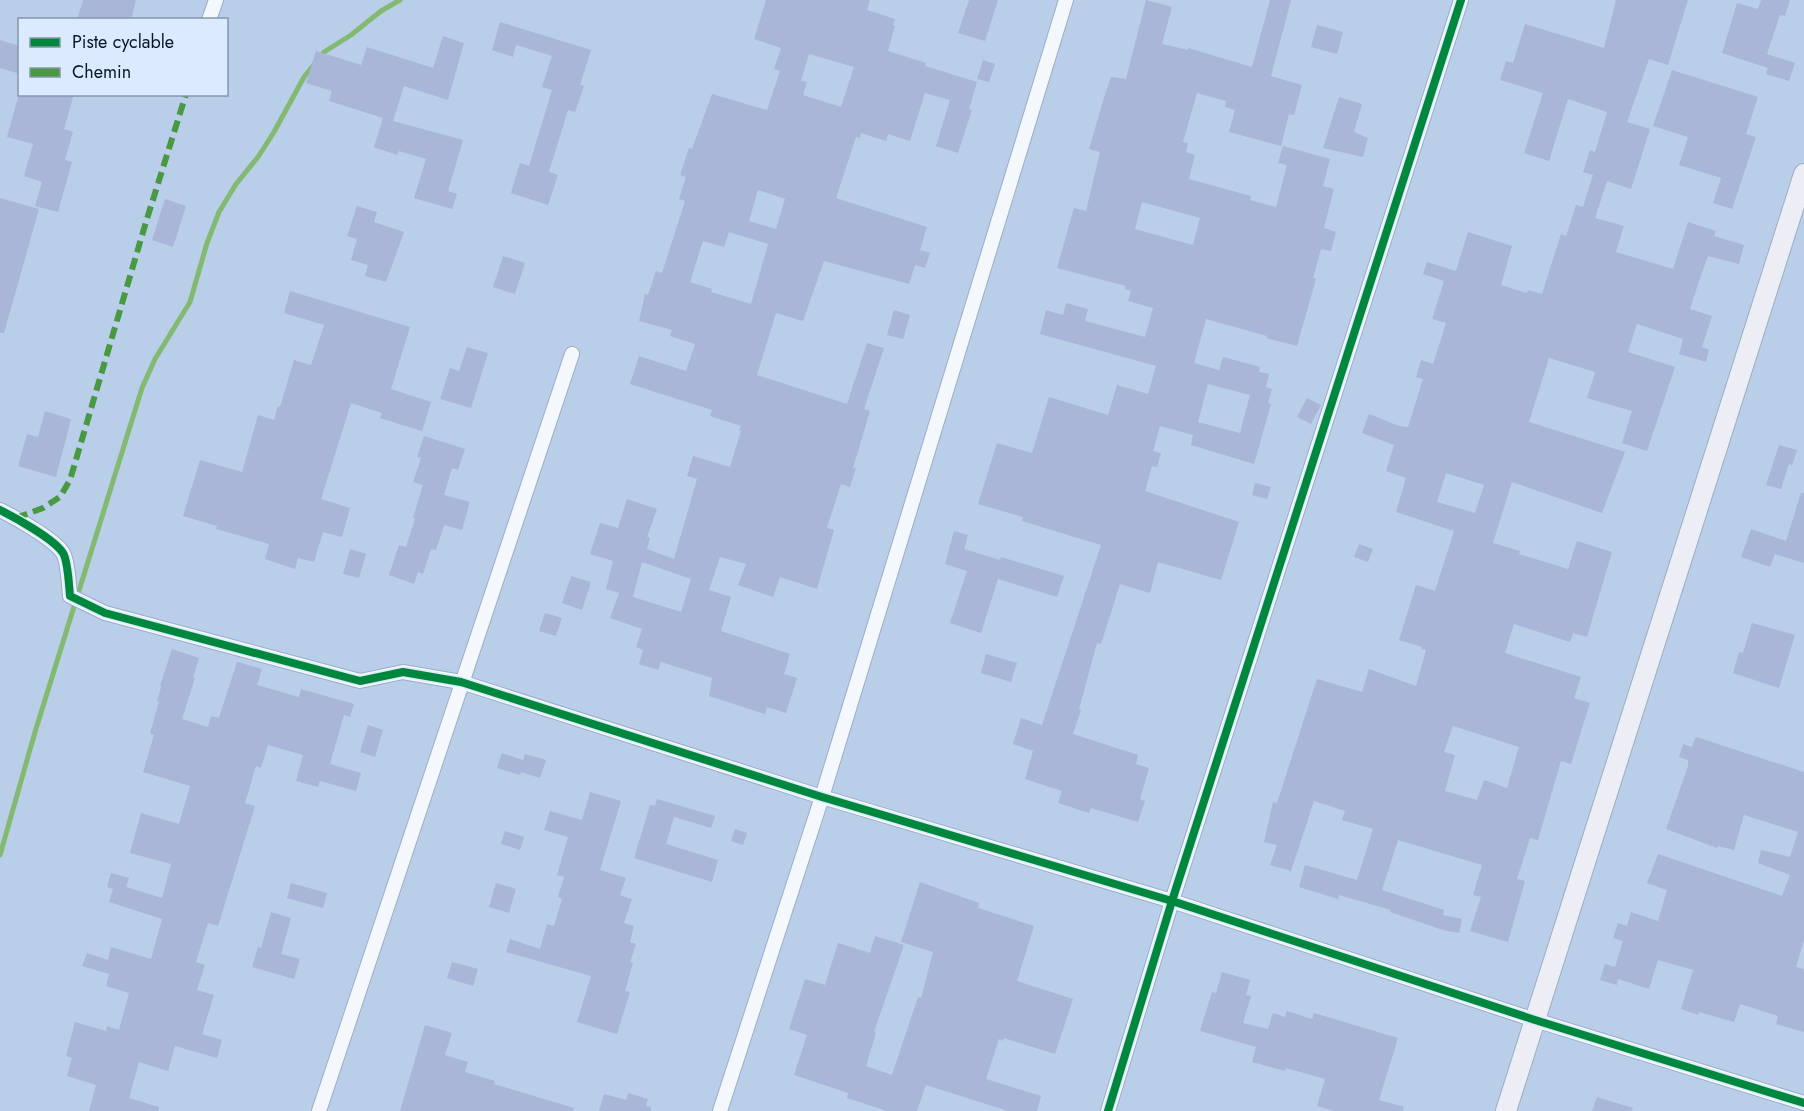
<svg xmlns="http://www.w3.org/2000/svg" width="1804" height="1111" viewBox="0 0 1804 1111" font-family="Jost,sans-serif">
  <rect width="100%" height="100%" fill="#b8cee9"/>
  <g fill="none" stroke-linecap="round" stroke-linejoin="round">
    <polyline stroke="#84b972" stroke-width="5" points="0,855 35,732 142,388 155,359 190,302 207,243 219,212 236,184 258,157 274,132 304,77 324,52 351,35 381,11 400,0"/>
  </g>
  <g fill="#a9b6d7" fill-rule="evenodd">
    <polygon points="83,0 136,0 131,20 77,20"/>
    <path d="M766,0H870L867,10L895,19L893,25L895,26L888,51L926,63L925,66L977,82L969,109L972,110L958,153L936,146L950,100L925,93L910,141L888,134L886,141L861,133L860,138L856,137L836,198L927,227L920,250L930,253L925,268L915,265L909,284L824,261L803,321L776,313L757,375L847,404L867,343L884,348L864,409L870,411L853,468H856L850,487L841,484L827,528L834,530L817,589L780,577L773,597L738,585L746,564L720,557L709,590L731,597L721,631L790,654L784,674L797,678L786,713L767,707L765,714L709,696L712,678L661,662L658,670L639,664L643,650L636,647L642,629L610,618L619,593L606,589L613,561L590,554L600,523L618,528L627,499L657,509L647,537L650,538L647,549L674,559L697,479L687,476L693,456L730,467L741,431L739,430L741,426L710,416L712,410L630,384L639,356L686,371L695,344L670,336L672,330L639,321L645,294L648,295L656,271L662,273L685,201L679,199L686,177L680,175L689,148L692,149L712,94L767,110L780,71L774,69L781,48L754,39ZM809,54L854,67L841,107L803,95L807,82L801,81ZM758,190L785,199L776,229L749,221ZM729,232L768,244L751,304L711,292L712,289L690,282L703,241L724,247ZM642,562L691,579L681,612L633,597Z"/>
    <polygon points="969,0 998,0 985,41 958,33"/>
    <path d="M1146,0L1172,7L1162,44L1188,50V48L1252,67L1270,0H1291L1271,76L1302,85L1294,115L1289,114L1281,146L1229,132L1235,110L1225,107L1226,101L1197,93L1183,142L1188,143L1186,152L1195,155L1189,179L1251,196L1250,200L1276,207L1287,165L1278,163L1283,146L1330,159L1323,186L1334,189L1324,228L1336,232L1331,251L1321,249L1313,278L1316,279L1297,346L1266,338L1267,336L1206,319L1194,363L1219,370L1223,357L1260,367L1259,372L1269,374L1266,387L1272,389L1268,403L1271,404L1254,464L1191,445L1193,435L1160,426L1153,451L1161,453L1157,467L1152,466L1145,491L1239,522L1221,580L1158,562L1150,593L1120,584L1101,644L1097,643L1079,709L1081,710L1073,734L1138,755L1136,764L1149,768L1140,799L1145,801L1138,822L1091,808L1089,813L1058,803L1062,791L1025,779L1033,751L1013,744L1021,718L1042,725L1101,545L1022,521L1023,517L978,504L997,443L1032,453L1049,397L1108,415L1117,385L1148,394L1156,366L1040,334L1046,310L1063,315L1066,303L1088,309L1085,321L1145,337L1153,308L1128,301L1131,291L1125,289L1126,286L1057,268L1074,208L1086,211L1100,152L1089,149L1106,91L1111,77L1126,79ZM1142,202L1200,218L1193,245L1135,229ZM1208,384L1250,395L1240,433L1198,422Z"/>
    <path d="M1616,0H1688L1668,65L1649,59L1627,122L1650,129L1631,189L1607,181L1595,218L1624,226L1616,252L1673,269L1688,222L1716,231L1714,236L1744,245L1739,264L1708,256L1701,275L1690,309L1712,316L1702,347L1709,350L1706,362L1679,354L1683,339L1637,324L1628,352L1675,367L1647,451L1622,443L1632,411L1587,398L1595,372L1549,358L1529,422L1625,452L1602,513L1512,482L1493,543L1520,551L1519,554L1568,569L1577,541L1612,552L1587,637L1573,633L1570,642L1514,624L1505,653L1581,677L1574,698L1590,703L1571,764L1561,761L1538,840L1530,838L1517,879L1525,881L1508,942L1470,931L1481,897L1473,895L1482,865L1398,840L1382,890L1444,910L1443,915L1462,919L1459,933L1443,930L1390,912L1391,910L1339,895L1338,899L1299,887L1305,865L1357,880L1373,829L1342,820L1345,811L1314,801L1291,871L1270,865L1277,845L1264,842L1273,802L1277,803L1317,679L1362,692L1369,669L1416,686L1426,650L1421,649L1422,647L1399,640L1416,585L1435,591L1454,531L1396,512L1406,478L1386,471L1394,445L1362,433L1369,414L1399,426L1408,427L1423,379L1416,377L1421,360L1433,364L1446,323L1432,319L1444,281L1423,274L1427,262L1456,271L1468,232L1512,246L1501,285L1527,293L1528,290L1542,294L1561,234L1566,236L1576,205L1583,207L1593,175L1583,172L1590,150L1595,152L1607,112L1568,99L1549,161L1524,153L1543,93L1500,80L1506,61L1513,63L1525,24L1604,48ZM1446,473L1484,485L1475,513L1437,502ZM1453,726L1519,747L1507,788L1484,780L1477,800L1445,791L1455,755L1444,752Z"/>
    <polygon points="1761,0 1790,0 1785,16 1780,15 1767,54 1795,63 1789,81 1766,74 1768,68 1722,53 1737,3 1758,9"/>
    <polygon points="500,22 591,50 580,85 584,86 580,98 575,112 568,110 549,172 558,175 548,205 511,193 520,163 529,166 552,90 542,87 552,56 516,45 513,57 492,50"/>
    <polygon points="1317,25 1343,32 1337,54 1311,47"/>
    <polygon points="443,36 464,43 448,100 404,86 393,121 463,140 448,191 457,194 452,209 414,198 426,159 399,151 397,155 374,147 383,118 329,101 332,91 306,83 316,51 361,65 367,47 433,68"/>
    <polygon points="0,40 20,46 20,74 0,68"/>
    <polygon points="983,60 995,64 989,82 977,79"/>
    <polygon points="1672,70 1758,97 1746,134 1756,137 1732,209 1713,203 1721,178 1679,165 1688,137 1653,126"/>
    <polygon points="19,94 74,94 64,129 73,132 65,160 72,162 58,212 35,206 42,182 24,176 33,144 7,137"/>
    <polygon points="1339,97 1362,104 1354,132 1368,138 1363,157 1323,148"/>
    <polygon points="0,198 39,209 4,333 0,333"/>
    <polygon points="165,199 186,206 173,247 152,240"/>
    <polygon points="357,206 377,212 374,222 404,232 386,282 365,276 368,265 351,260 357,239 347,236"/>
    <polygon points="503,256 525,263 515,294 493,287"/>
    <polygon points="290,291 410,327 391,389 431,402 422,431 380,418 382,413 351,403 321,499 350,508 342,537 323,532 314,562 298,558 295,569 265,559 269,544 216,529 217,526 183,516 200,460 242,472 258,415 274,420 278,406 280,407 294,360 311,365 324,325 284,313"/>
    <polygon points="894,310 910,315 903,339 887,335"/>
    <polygon points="467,347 488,353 471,408 440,399 450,368 459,371"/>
    <polygon points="1307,398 1321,405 1311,424 1297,417"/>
    <polygon points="45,411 71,419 56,477 18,466 27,434 38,437"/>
    <polygon points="424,436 465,449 458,470 452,468 444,495 470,502 462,530 444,525 436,550 431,549 423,574 418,572 414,584 389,575 399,545 406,547 415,519 413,518 423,485 413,482 421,458 417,457"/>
    <polygon points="1779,445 1797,450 1792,465 1789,464 1781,489 1766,485"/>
    <polygon points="1255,483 1271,487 1267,499 1252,495"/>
    <polygon points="1801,493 1804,493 1804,563 1775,554 1770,567 1741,557 1751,529 1786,541"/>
    <polygon points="954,531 968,535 964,549 1000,560 1001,557 1064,576 1057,597 998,579 981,633 950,623 967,571 945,564"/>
    <polygon points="1359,544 1373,549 1368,562 1354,557"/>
    <polygon points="350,549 366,554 359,578 343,574"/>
    <polygon points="571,576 591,582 582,610 562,603"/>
    <polygon points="545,613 562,618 556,636 539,631"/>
    <polygon points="1752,623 1795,635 1779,688 1733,673 1739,652 1743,653"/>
    <polygon points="172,649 199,658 193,678 195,678 182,719 208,727 211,716 219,718 237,662 262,669 257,685 299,697 301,689 354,704 350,717 344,715 330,764 361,773 356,791 320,781 318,787 296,781 303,755 268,745 261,768 256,766 245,803 255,806 218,926 208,923 196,962 205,965 197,990 214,995 202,1034 222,1040 217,1058 175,1046 168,1071 139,1062 129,1098 159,1107 159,1111 89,1111 96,1085 67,1076 72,1058 66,1056 75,1022 106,1031 107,1026 119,1030 129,993 106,986 109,974 82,966 87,953 108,960 111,947 151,959 162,919 109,902 113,889 107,887 111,873 129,878 126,887 162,898 171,864 130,853 141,813 179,824 190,786 143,772 154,735 150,733 159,702 157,701 161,687 160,686"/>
    <polygon points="986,654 1017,663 1011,682 981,673"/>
    <polygon points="368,725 383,730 375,757 360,752"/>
    <polygon points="1696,737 1804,772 1804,940 1796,967 1804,969 1804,1032 1776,1024 1778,1016 1740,1004 1734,1022 1699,1012 1698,1015 1681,1009 1693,970 1658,960 1649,989 1618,979 1617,985 1600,980 1605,964 1615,967 1623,941 1613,938 1618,923 1627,926 1631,912 1658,921 1667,890 1647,883 1658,854 1782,896 1790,875 1758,863 1761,850 1790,857 1798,832 1744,815 1734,850 1718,846 1717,848 1666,829 1688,766 1688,760 1679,757 1683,744 1692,747"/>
    <polygon points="502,753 523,760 525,754 546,760 540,778 521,772 520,775 497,768"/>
    <polygon points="590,792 621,801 600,870 626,878 620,895 632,899 624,923 634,926 630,942 636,944 630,962 633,963 625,991 630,992 617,1034 577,1022 591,976 506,952 510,939 540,949 547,924 554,926 562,899 558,897 564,877 557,875 568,837 544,830 550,811 582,820"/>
    <polygon points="657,799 715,816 711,828 674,817 666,844 718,860 712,882 634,858 650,805 655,806"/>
    <polygon points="735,829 747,833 743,845 731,841"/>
    <polygon points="505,831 524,837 520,850 501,844"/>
    <polygon points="920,882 979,903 978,908 1034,926 1017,981 1073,999 1055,1054 1004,1038 1003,1041 999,1039 986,1079 1041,1096 1037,1111 1008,1111 926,1085 917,1111 887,1111 847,1098 848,1093 794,1075 807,1035 789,1029 805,979 825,985 838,943 870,953 875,936 904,945 874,1032 876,1033 866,1066 892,1075 918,997 921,998 933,952 901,942"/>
    <polygon points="291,883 327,893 323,908 287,898"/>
    <polygon points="496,883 516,889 509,913 489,907"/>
    <polygon points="271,912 291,918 281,954 300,959 294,979 252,967 258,947 261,948"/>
    <polygon points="452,962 478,969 473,986 447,978"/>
    <polygon points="1222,972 1250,980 1246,995 1251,996 1243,1023 1268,1029 1273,1013 1285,1017 1287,1011 1312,1019 1314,1013 1398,1038 1379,1100 1404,1107 1403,1111 1334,1111 1317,1106 1325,1079 1286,1068 1285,1071 1252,1062 1256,1047 1200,1031 1212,992 1216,993"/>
    <polygon points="425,1025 452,1033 445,1055 468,1062 465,1072 495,1081 494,1084 574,1108 573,1111 400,1111"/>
    <polygon points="628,1093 648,1099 646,1106 651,1107 651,1111 599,1111 604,1094 626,1100"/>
    <polygon points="1597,1097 1633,1108 1632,1111 1592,1111"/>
  </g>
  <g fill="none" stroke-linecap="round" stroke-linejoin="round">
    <defs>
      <g id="street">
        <polyline points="209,20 216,0"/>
        <path d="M0,510C16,518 54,539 63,553C68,561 69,586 70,596L105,613L360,681L403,672L461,682L822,797L1172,901L1535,1020L1804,1103"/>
        <polyline points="319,1111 572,354"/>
        <polyline points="720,1111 822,797 1066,0"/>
        <polyline points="1108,1111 1172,901 1461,0"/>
      </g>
      <polyline id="secondary" points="1506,1111 1804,174"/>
    </defs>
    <use href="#street" stroke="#9aadc5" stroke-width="16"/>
    <use href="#secondary" stroke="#9aadc5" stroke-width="22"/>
    <use href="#street" stroke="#f4f8fc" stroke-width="14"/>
    <use href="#secondary" stroke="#ededf5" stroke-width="20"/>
    <polyline stroke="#489942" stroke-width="6" stroke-dasharray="12 6" stroke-linecap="butt" points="16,518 43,508 60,497 70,480 146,222 186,94"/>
    <defs>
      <g id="cycleway">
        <path d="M0,510C16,518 54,539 63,553C68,561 69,586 70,596L105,613L360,681L403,672L461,682L822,797L1172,901L1535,1020L1804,1103"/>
        <polyline points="1108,1111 1172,901 1461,0"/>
      </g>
    </defs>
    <use href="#cycleway" stroke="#dbeafd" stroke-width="11"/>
    <use href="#cycleway" stroke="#00873e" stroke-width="8"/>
  </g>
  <rect x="18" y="18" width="210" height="78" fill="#dbeafd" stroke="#8696ab" stroke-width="1.5"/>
  <rect x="30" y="38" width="30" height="9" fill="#00873e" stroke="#8696ab" stroke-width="1.5"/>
  <text x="72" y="48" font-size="18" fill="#06182f">Piste cyclable</text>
  <rect x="30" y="68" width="30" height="9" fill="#489942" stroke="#8696ab" stroke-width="1.5"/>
  <text x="72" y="78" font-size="18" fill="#06182f">Chemin</text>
</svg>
